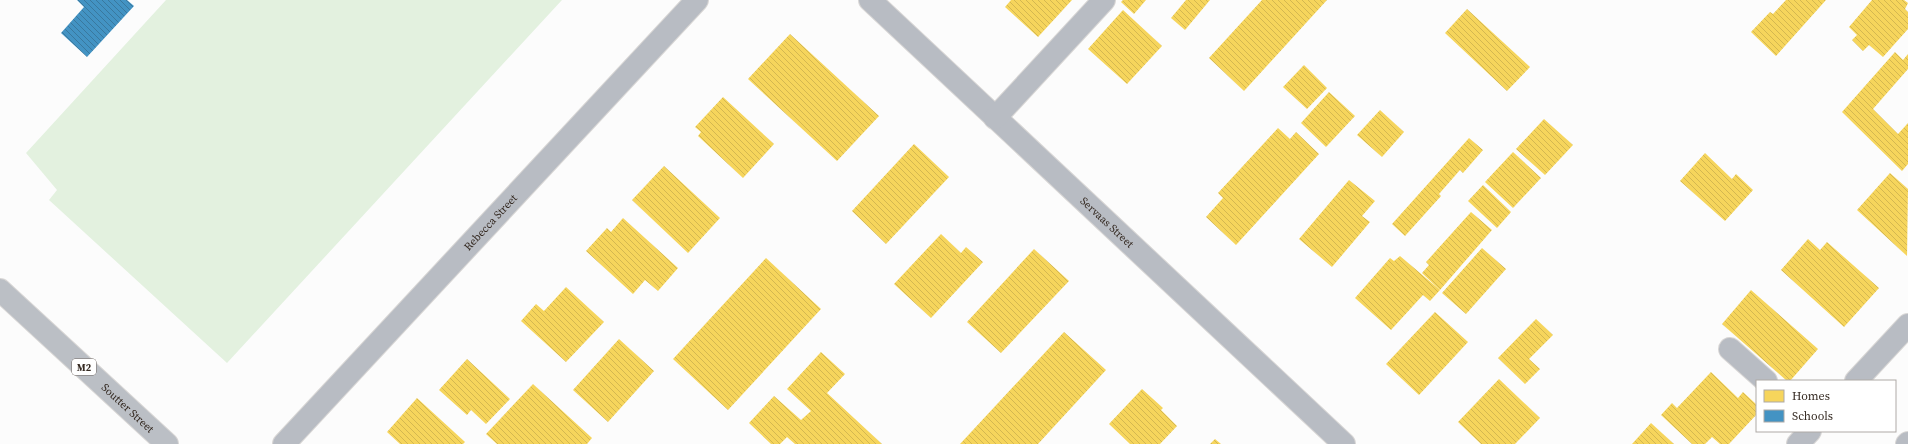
<svg xmlns="http://www.w3.org/2000/svg" width="1908" height="444" viewBox="0 0 1908 444" font-family="'Source Serif 4',serif">
  <defs>
    <pattern id="homes-back-hatch" width="6" height="6" patternUnits="userSpaceOnUse"><rect width="6" height="6" fill="#f6d55c"/><path d="M-1 5l2 2M0 0l6 6M5-1l2 2" fill="none" stroke="#d4b750"/></pattern>
    <pattern id="schools-back-hatch" width="6" height="6" patternUnits="userSpaceOnUse"><rect width="6" height="6" fill="#4393c3"/><path d="M-1 5l2 2M0 0l6 6M5-1l2 2" fill="none" stroke="#39789e"/></pattern>
  </defs>
  <rect width="100%" height="100%" fill="#fcfcfc"/>
  <polygon fill="#e3f1df" points="166,0 562,0 227,363 49,200 57,190 26,153"/>
  <g fill="url(#homes-back-hatch)">
    <polygon points="1011,0 1072,0 1038,37 1005,7"/>
    <polygon points="1123,0 1146,0 1134,14 1121,2"/>
    <polygon points="1186,0 1210,0 1185,30 1171,18"/>
    <polygon points="1262,0 1327,0 1244,91 1209,58"/>
    <polygon points="1786,0 1826,0 1776,56 1751,32 1770,12 1773,14"/>
    <polygon points="1872,0 1904,0 1908,3 1905,9 1908,12 1908,29 1883,57 1869,45 1863,51 1852,40 1857,35 1849,27"/>
    <polygon points="1467,9 1530,67 1507,91 1445,33"/>
    <polygon points="1123,10 1162,46 1127,84 1088,49"/>
    <polygon points="790,34 879,116 837,161 748,79"/>
    <polygon points="1895,52 1903,60 1908,54 1908,69 1873,109 1898,134 1908,123 1908,164 1902,171 1842,112"/>
    <polygon points="1304,65 1327,88 1307,109 1283,87"/>
    <polygon points="1329,92 1355,116 1326,147 1301,123"/>
    <polygon points="723,97 774,144 743,178 698,136 701,132 695,127"/>
    <polygon points="1380,110 1404,132 1382,157 1357,135"/>
    <polygon points="1544,119 1573,145 1545,175 1516,149"/>
    <polygon points="1278,128 1290,139 1296,132 1319,154 1236,245 1206,217 1223,198 1218,193"/>
    <polygon points="1469,138 1483,150 1463,173 1460,170 1439,194 1441,196 1405,236 1392,224"/>
    <polygon points="914,144 949,177 886,244 852,211"/>
    <polygon points="1513,152 1541,178 1513,208 1485,182"/>
    <polygon points="1705,153 1732,179 1736,174 1753,190 1725,221 1680,181"/>
    <polygon points="664,166 720,218 688,253 632,200"/>
    <polygon points="1890,173 1908,189 1907,256 1857,210"/>
    <polygon points="1349,180 1375,201 1362,216 1370,222 1332,267 1299,239"/>
    <polygon points="1483,185 1511,212 1497,228 1468,201"/>
    <polygon points="1471,212 1492,230 1440,290 1422,273 1429,265 1426,262"/>
    <polygon points="623,218 678,268 658,291 645,280 633,294 586,251 607,228 611,232"/>
    <polygon points="941,234 961,253 966,247 983,262 931,318 894,284"/>
    <polygon points="1808,239 1820,250 1827,242 1879,288 1844,327 1781,270"/>
    <polygon points="1482,248 1506,269 1466,314 1442,293"/>
    <polygon points="1034,249 1069,281 1001,353 967,322"/>
    <polygon points="1400,256 1440,290 1430,301 1423,295 1391,330 1355,298 1390,258 1394,261"/>
    <polygon points="766,258 821,309 728,410 673,359"/>
    <polygon points="566,287 604,322 566,362 521,321 536,304 544,311"/>
    <polygon points="1751,290 1818,349 1790,381 1787,381 1722,324"/>
    <polygon points="1435,312 1468,342 1419,395 1386,364"/>
    <polygon points="1536,319 1553,335 1529,359 1540,369 1525,384 1498,358"/>
    <polygon points="1064,332 1106,370 1038,444 960,444"/>
    <polygon points="619,339 654,371 608,422 573,390"/>
    <polygon points="821,352 845,374 827,393 882,444 795,444 787,437 780,444 771,444 749,423 774,396 801,420 811,411 787,389"/>
    <polygon points="467,359 510,399 486,424 471,410 467,415 439,390"/>
    <polygon points="1711,372 1738,398 1743,392 1757,405 1757,414 1729,444 1720,444 1712,437 1705,444 1692,444 1661,415 1672,403 1677,408"/>
    <polygon points="1499,379 1540,418 1515,444 1481,444 1458,422"/>
    <polygon points="533,384 592,438 587,444 497,444 486,434"/>
    <polygon points="1142,389 1163,408 1161,410 1177,426 1160,444 1130,444 1109,424"/>
    <polygon points="417,398 465,442 463,444 400,444 387,432"/>
    <polygon points="1651,423 1674,444 1632,444"/>
    <polygon points="1215,439 1221,444 1210,444"/>
  </g>
  <polygon fill="url(#schools-back-hatch)" points="77,0 127,0 134,6 87,57 61,33 84,7"/>
  <g fill="none" stroke-linecap="round" stroke-linejoin="round">
    <defs>
      <g id="minor">
        <path id="s1" d="M870,0L1344,444"/>
        <polyline points="995,118 1104,0"/>
        <polyline points="1730,349 1766,381"/>
        <polyline points="1856,381 1908,325"/>
        <path id="s2" d="M284,444L697,0"/>
        <polyline points="1798,444 1810,431"/>
        <polyline points="1907,444 1908,443"/>
      </g>
      <g id="major">
        <path id="s3" d="M0,290L167,444"/>
      </g>
    </defs>
    <use href="#minor" stroke="#d8d6d5" stroke-width="24"/>
    <use href="#major" stroke="#d8d6d5" stroke-width="24"/>
    <use href="#minor" stroke="#b8bcc3" stroke-width="22"/>
    <use href="#major" stroke="#bbbfc5" stroke-width="22"/>
  </g>
  <g text-anchor="middle" dominant-baseline="central" stroke-width="4" stroke-linejoin="round" paint-order="stroke">
    <rect fill="#fff" stroke="#716964" stroke-width="1" x="72" y="359" width="24" height="16" rx="3"/>
    <g font-size="10" font-weight="bold" fill="#342921">
      <text x="84" y="367">M2</text>
    </g>
    <g font-size="11" fill="#342921" stroke="#fff">
      <text stroke="none"><textPath href="#s2" startOffset="303">Rebecca Street</textPath></text>
      <text stroke="none"><textPath href="#s1" startOffset="325">Servaas Street</textPath></text>
      <text stroke="none"><textPath href="#s3" startOffset="174">Soutter Street</textPath></text>
    </g>
  </g>
  <rect x="1756" y="380" width="140" height="52" fill="#ffffff" stroke="#aea9a6"/>
  <rect x="1764" y="390" width="20" height="12" fill="#f6d55c" stroke="#aea9a6"/>
  <text x="1792" y="400" font-size="12" fill="#342921">Homes</text>
  <rect x="1764" y="410" width="20" height="12" fill="#4393c3" stroke="#aea9a6"/>
  <text x="1792" y="420" font-size="12" fill="#342921">Schools</text>
</svg>
